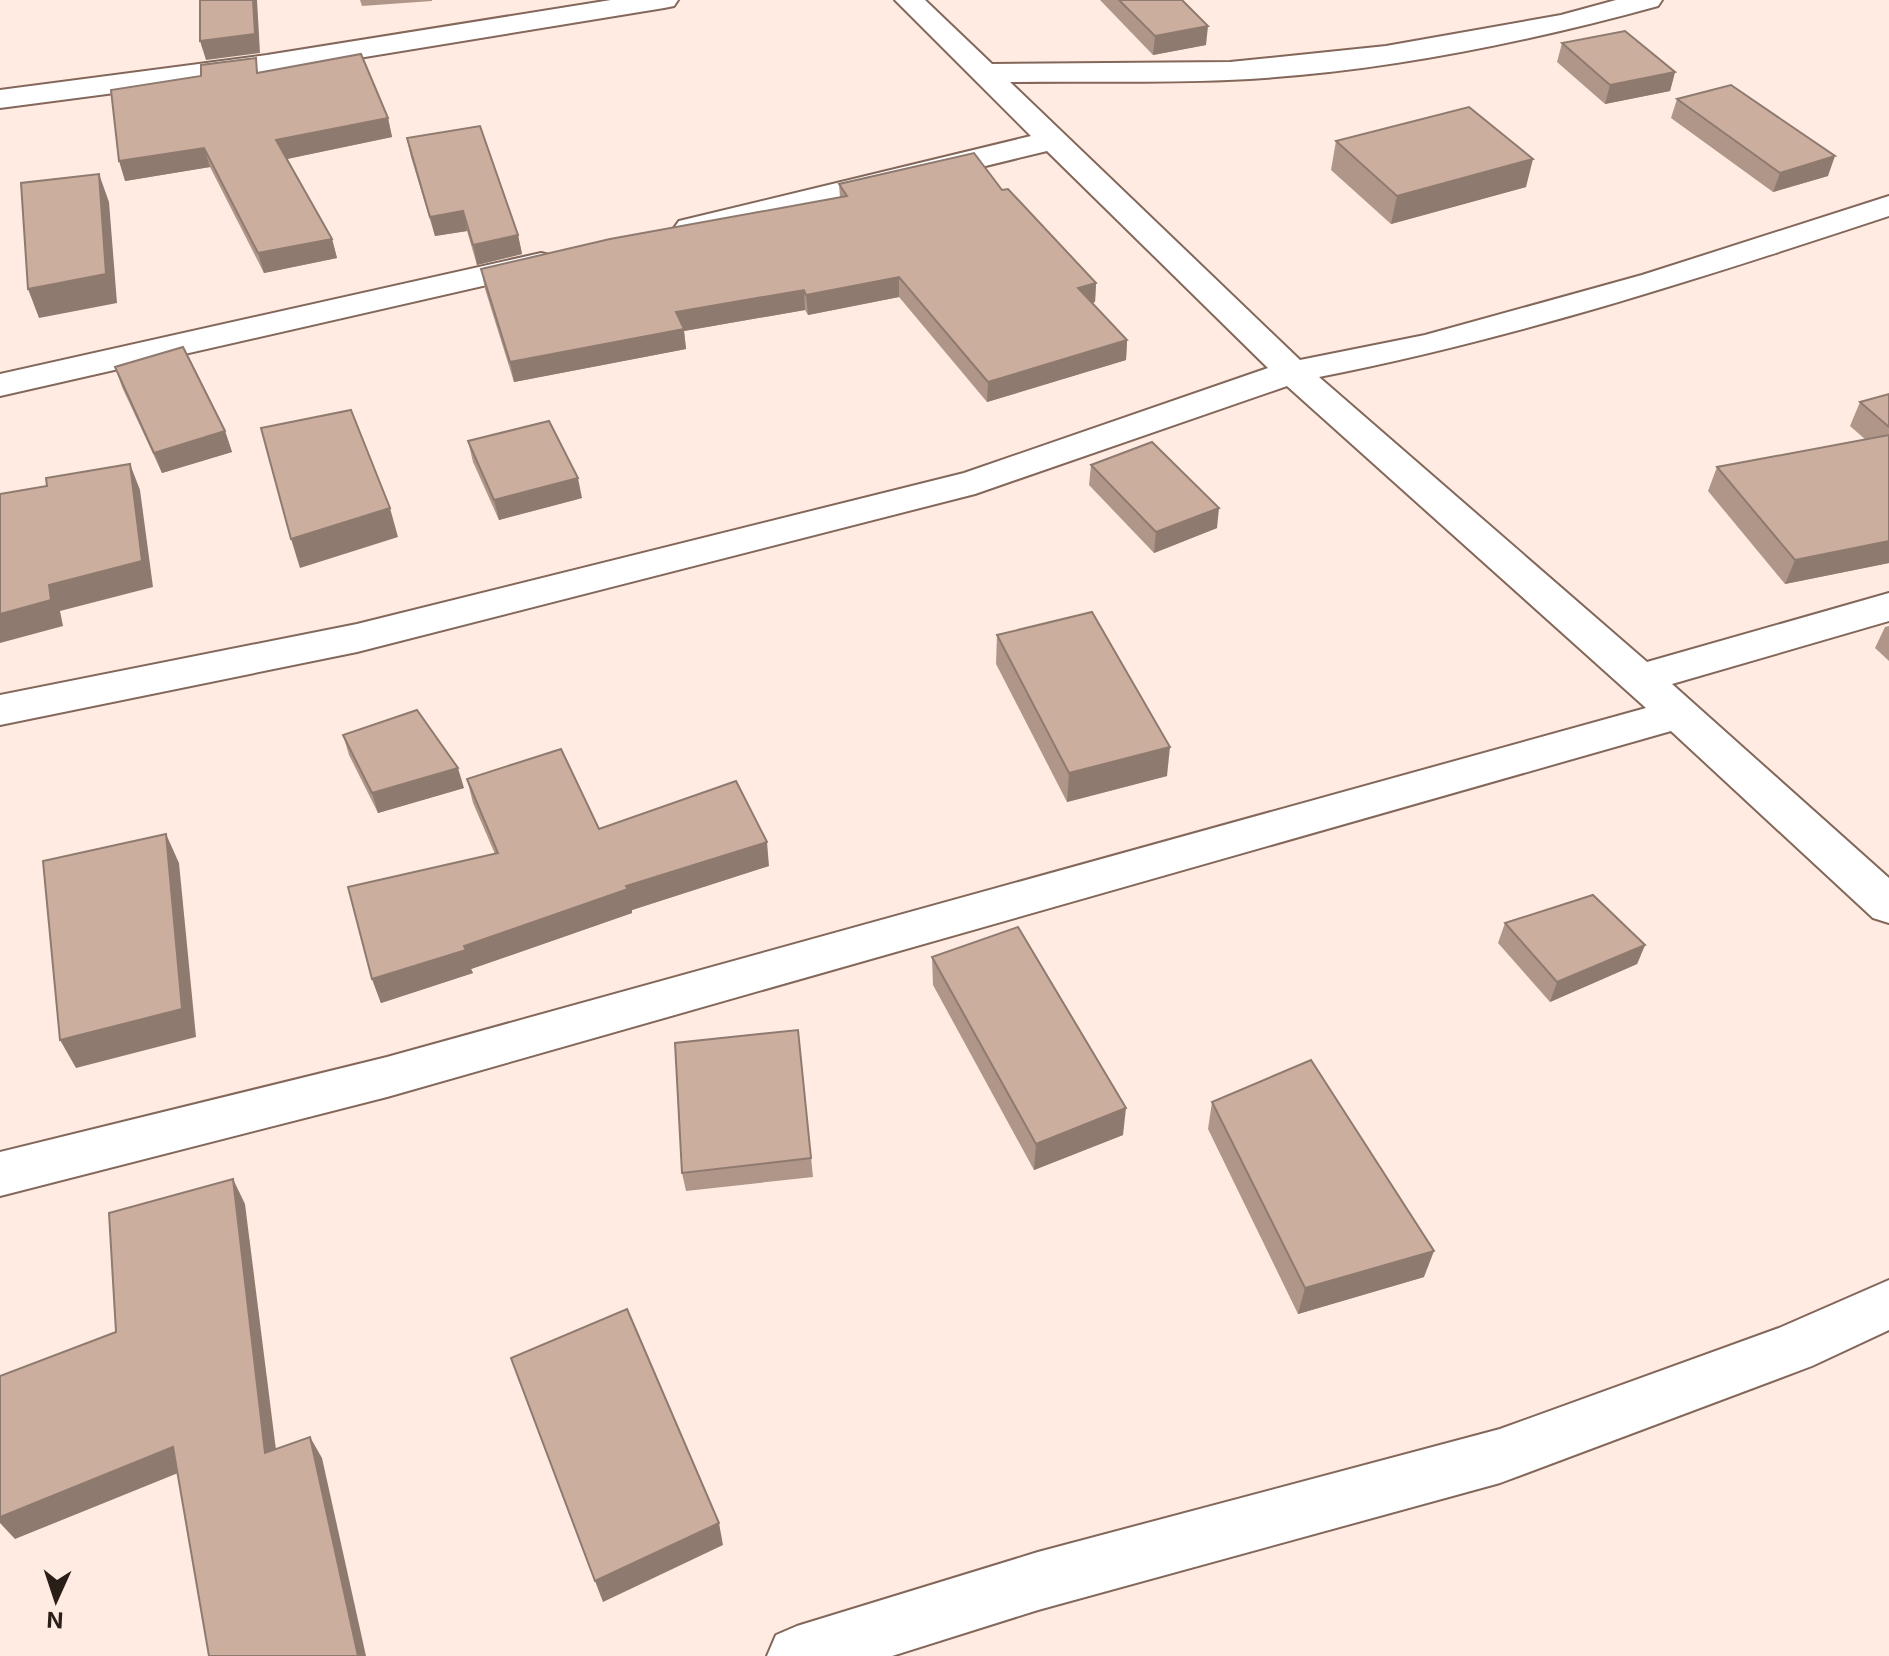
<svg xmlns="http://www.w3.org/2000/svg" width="1889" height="1656" viewBox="0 0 1889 1656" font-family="Inter,sans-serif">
  <rect width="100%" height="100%" fill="#ffebe2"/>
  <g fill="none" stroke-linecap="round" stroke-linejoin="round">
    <defs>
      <g id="street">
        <polygon points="611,0 678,0 674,6 664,8 267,73 0,108 0,90 267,55"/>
        <path d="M895,0H925L992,64L1230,62L1386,46L1561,15L1616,0H1662L1658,6C1520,44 1372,74 1228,80C1156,83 1083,81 1010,82L1300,360L1425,335L1642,275L1889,196V216C1701,278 1513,339 1319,377L1647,662L1889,593V621L1672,684L1889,878V923L1873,918L1671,731L387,1097L0,1196V1152L387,1057L1646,708L1287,386L975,494L357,652L0,725V695L357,624L964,473L1268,368L1047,151L690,238L679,235L674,228L679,221L1031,136Z"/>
        <polygon points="541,253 553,256 558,263 553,270 0,396 0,374"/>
        <polygon points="1889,1280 1889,1330 1812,1366 1500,1483 1038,1610 892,1656 767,1656 776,1635 797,1626 1038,1552 1500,1429 1779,1328"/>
      </g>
    </defs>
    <use href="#street" stroke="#83675a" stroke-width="4"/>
    <use href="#street" fill="#fff" fill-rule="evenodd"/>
  </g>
  <g fill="#af9689">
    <polygon points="360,0 432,0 432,1 362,6"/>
    <polygon points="1100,0 1182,0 1206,45 1153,55"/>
    <polygon points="1562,43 1675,72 1670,91 1605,104 1557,62"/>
    <polygon points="260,72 388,118 392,137 287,159 332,239 337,258 264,273 210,167 125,181"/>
    <polygon points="1677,99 1828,176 1773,192 1671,118"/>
    <polygon points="407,138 518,235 522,254 477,265 467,231 435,236 411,157"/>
    <polygon points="1336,141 1526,187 1391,224 1331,170"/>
    <polygon points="839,184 1002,190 1096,283 1095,302 1092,303 1127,340 1126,360 987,402 899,297 808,315 805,310 684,331 686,349 514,382 485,289 481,269 840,198"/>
    <polygon points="115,367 225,431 232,452 162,473 122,387"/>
    <polygon points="1889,394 1889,563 1785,584 1708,491 1717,467 1866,440 1850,426 1860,402"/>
    <polygon points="468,441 582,498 499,520 473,462"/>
    <polygon points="1091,465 1217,528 1154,553 1089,485"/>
    <polygon points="1889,626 1889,661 1875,648 1885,627"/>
    <polygon points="997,635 1167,776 1067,802 996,664"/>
    <polygon points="343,735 464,788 378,813 349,755"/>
    <polygon points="467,779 599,829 769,866 632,910 632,913 471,969 473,973 381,1003 372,979 495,854 473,803"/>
    <polygon points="1505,923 1645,945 1637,964 1550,1002 1498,943"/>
    <polygon points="932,957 1123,1135 1034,1170 933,985"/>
    <polygon points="798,1030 813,1177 686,1191 682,1173"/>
    <polygon points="1212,1102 1424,1277 1298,1314 1208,1129"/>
  </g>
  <g fill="#8f7a6f">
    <polygon points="253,0 257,0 260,53 206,60 200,41"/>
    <polygon points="1208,26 1206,45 1153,55 1155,36"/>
    <polygon points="1675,72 1670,91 1605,104 1610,85"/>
    <polygon points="388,118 392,137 282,160 276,140"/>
    <polygon points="204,148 210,167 125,181 119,161"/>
    <polygon points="1835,156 1828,176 1773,192 1780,173"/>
    <polygon points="1533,159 1526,187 1391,224 1397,196"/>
    <polygon points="99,174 109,202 117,303 39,318 28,289"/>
    <polygon points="463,211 467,231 435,236 430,217"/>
    <polygon points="518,235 522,254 477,265 473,245"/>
    <polygon points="332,239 337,258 264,273 258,253"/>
    <polygon points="899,277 899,297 808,315 806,295"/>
    <polygon points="1096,283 1095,302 1077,308 1078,288"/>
    <polygon points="804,290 805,310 684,331 686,349 514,382 510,362 676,312"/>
    <polygon points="1127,340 1126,360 987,402 988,382"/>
    <polygon points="225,431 232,452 162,473 154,453"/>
    <polygon points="130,464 140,490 153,587 60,611 63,626 0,643 0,614"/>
    <polygon points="578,478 582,498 499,520 494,500"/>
    <polygon points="390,508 398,537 300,568 291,539"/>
    <polygon points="1219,508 1217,528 1154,553 1156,532"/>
    <polygon points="1889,541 1889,563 1785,584 1795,560"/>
    <polygon points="1170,747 1167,776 1067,802 1069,773"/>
    <polygon points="458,768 464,788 378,813 372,793"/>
    <polygon points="166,834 179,863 196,1037 76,1068 60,1040"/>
    <polygon points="767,842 769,866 632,910 632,913 471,969 473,973 381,1003 372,979 626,886"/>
    <polygon points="1645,945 1637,964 1550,1002 1557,982"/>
    <polygon points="1126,1108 1123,1135 1034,1170 1036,1144"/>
    <polygon points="233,1179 245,1204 279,1474 265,1453"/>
    <polygon points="1434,1251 1424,1277 1298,1314 1305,1288"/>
    <polygon points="310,1437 322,1458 366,1656 358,1656"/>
    <polygon points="173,1447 188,1469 15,1539 0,1523 0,1517"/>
    <polygon points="719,1523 723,1545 603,1602 595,1581"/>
  </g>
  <g fill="#ccae9f" stroke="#8f7a6f" stroke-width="2">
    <polygon points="200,0 253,0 255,34 200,41"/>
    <polygon points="1119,0 1182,0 1208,26 1155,36"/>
    <polygon points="1625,31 1675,72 1610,85 1562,43"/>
    <polygon points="361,54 388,118 276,140 332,239 258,253 204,148 119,161 111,90 201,76 201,65 256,58 257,73"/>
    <polygon points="1731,85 1835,156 1780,173 1677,99"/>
    <polygon points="1469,107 1533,159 1397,196 1336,141"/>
    <polygon points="480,126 518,235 473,245 463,211 430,217 407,138"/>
    <polygon points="974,153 1002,190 1008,189 1096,283 1078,288 1127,340 988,382 899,277 806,295 804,290 676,312 684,329 510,362 481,269 610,239 847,196 839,184"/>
    <polygon points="99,174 106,274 28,289 21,183"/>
    <polygon points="183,347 225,431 154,453 115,367"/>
    <polygon points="1889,394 1889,427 1860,402"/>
    <polygon points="351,410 390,508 291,539 261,428"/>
    <polygon points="549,421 578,478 494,500 468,441"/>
    <polygon points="1889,435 1889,541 1795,560 1717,467"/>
    <polygon points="1152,442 1219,508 1156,532 1091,465"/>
    <polygon points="130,464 142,561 49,585 51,600 0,614 0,494 47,486 46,478"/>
    <polygon points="1092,612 1170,747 1069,773 997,635"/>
    <polygon points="417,710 458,768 372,793 343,735"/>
    <polygon points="561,749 599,829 736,781 767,842 626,886 628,889 464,946 466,950 372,979 348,887 498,853 467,779"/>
    <polygon points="166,834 182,1009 60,1040 43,861"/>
    <polygon points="1593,895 1645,945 1557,982 1505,923"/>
    <polygon points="1018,927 1126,1108 1036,1144 932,957"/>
    <polygon points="798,1030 811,1158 682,1173 675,1043"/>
    <polygon points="1311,1060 1434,1251 1305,1288 1212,1102"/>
    <polygon points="233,1179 265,1453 310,1437 358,1656 209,1656 173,1447 0,1517 0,1376 116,1332 109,1213"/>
    <polygon points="627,1309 719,1523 595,1581 511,1358"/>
  </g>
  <g transform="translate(56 1600) rotate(183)" stroke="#ffebe2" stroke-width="6" paint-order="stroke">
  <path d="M0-6L14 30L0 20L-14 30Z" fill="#291e18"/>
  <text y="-12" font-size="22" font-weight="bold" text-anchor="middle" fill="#291e18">N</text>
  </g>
</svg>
